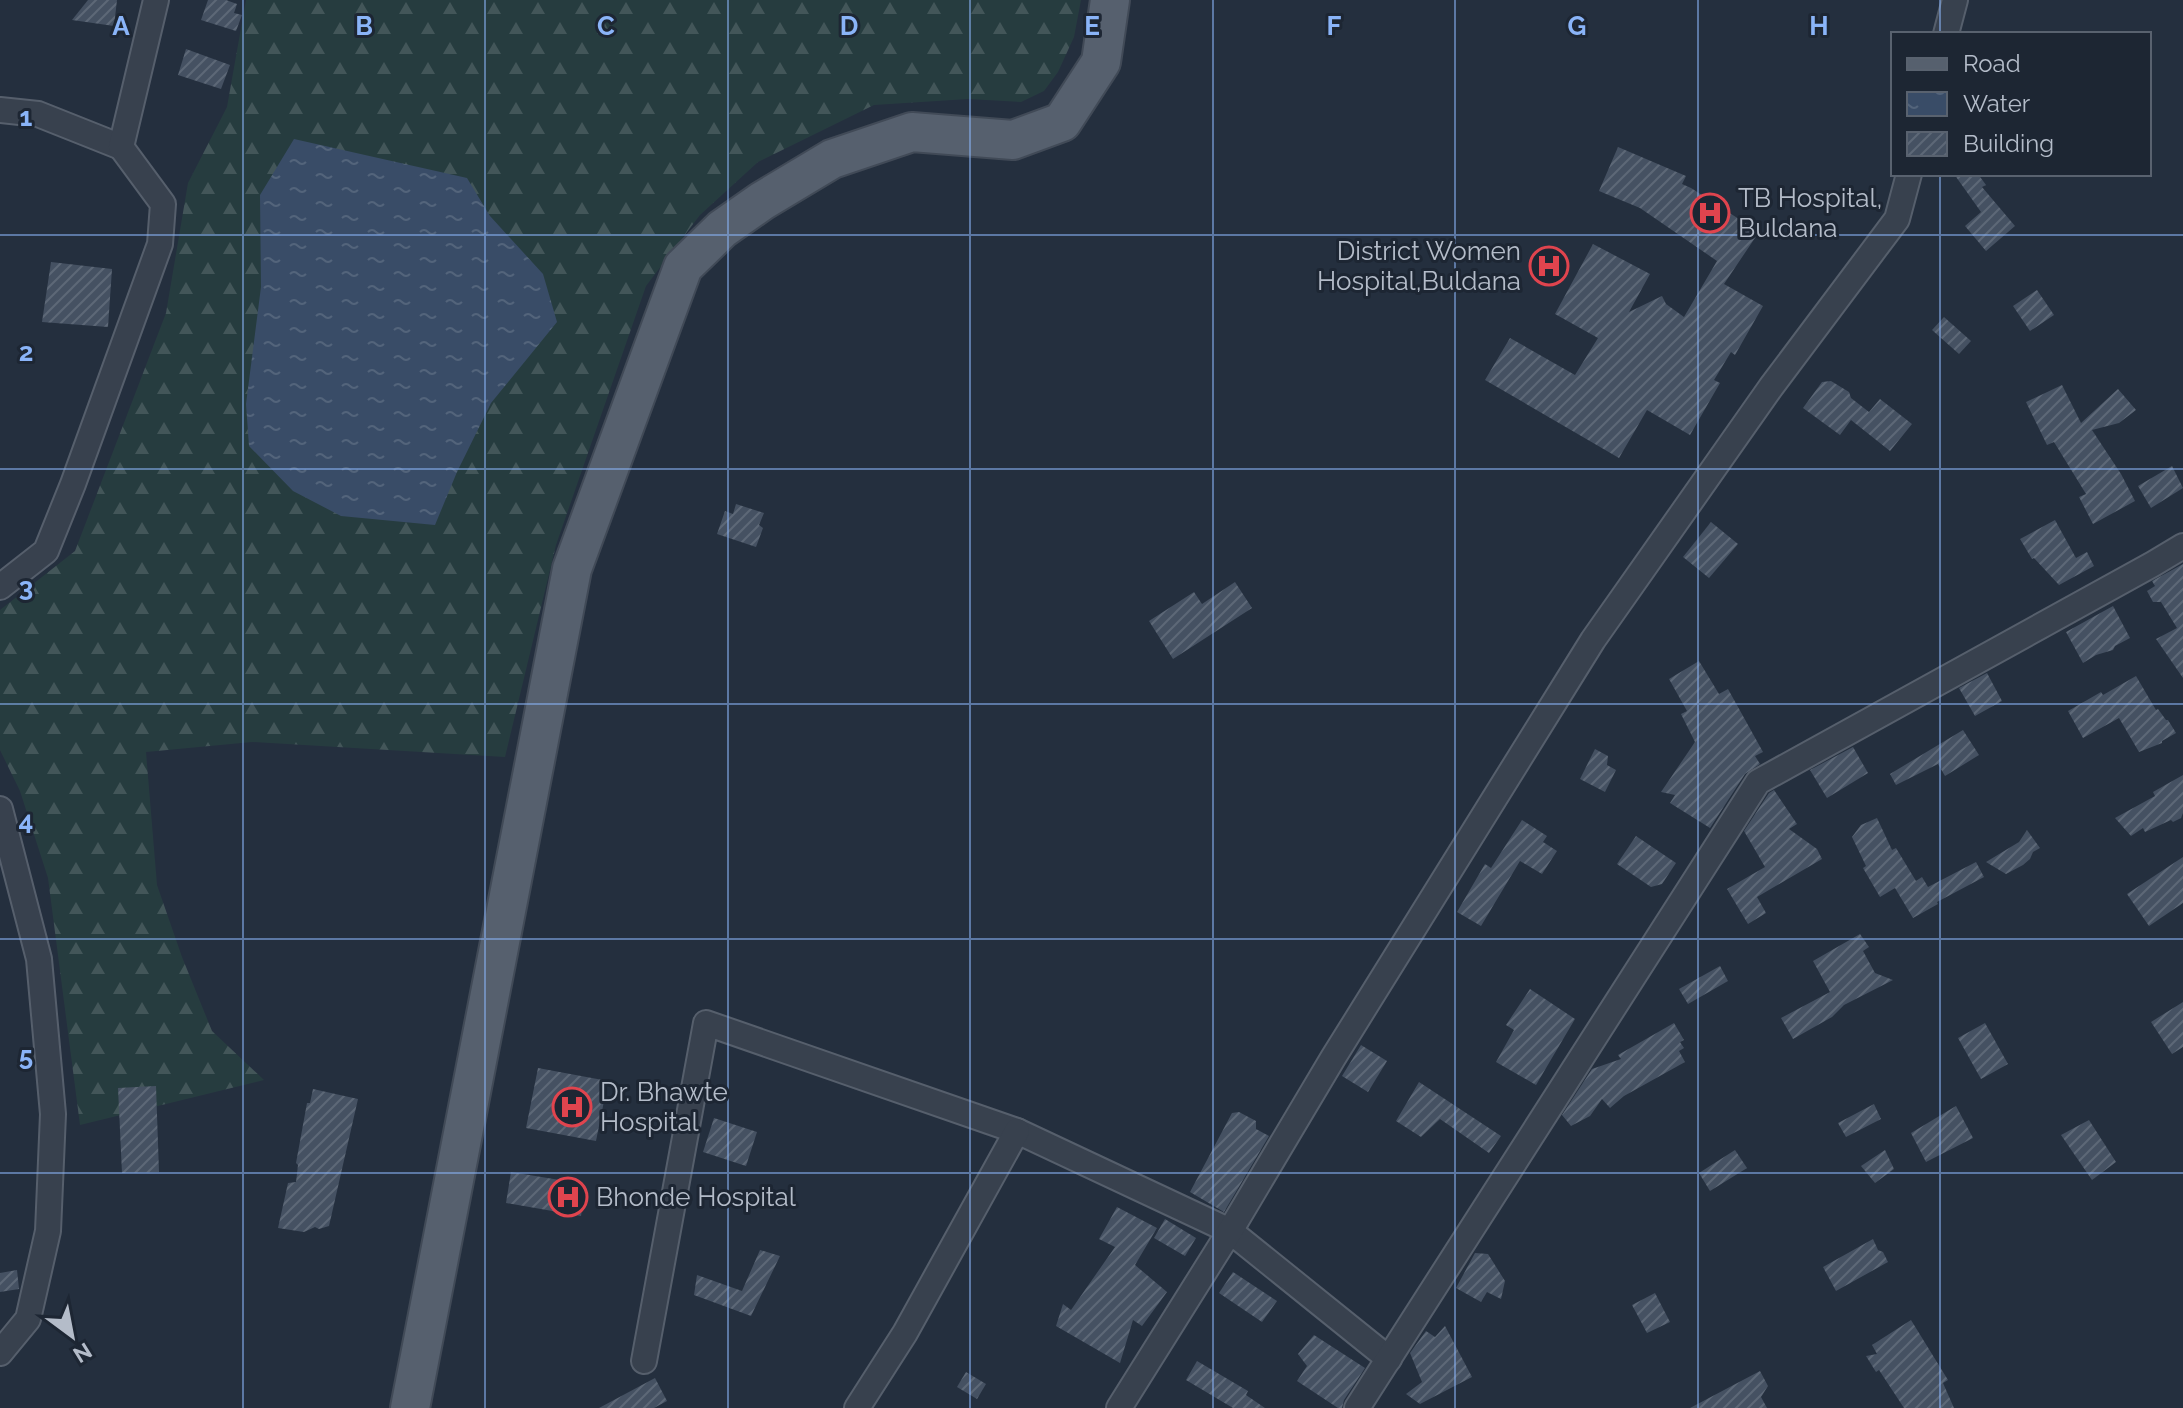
<svg xmlns="http://www.w3.org/2000/svg" width="2183" height="1408" viewBox="0 0 2183 1408" font-family="Raleway,sans-serif">
  <defs>
    <pattern id="forest-firs" width="22" height="20" patternUnits="userSpaceOnUse" patternTransform="scale(2)"><rect width="22" height="20" fill="#263c3f"/><path d="M5 1l3.5 6h-7zM16 11l3.5 6h-7z" fill="#435659"/></pattern>
    <pattern id="water-ripples" width="26" height="14" patternUnits="userSpaceOnUse" patternTransform="scale(2)"><rect width="26" height="14" fill="#394c67"/><path d="M2 4q2-2 4 0t4 0M15 11q2-2 4 0t4 0" fill="none" stroke="#53647b"/></pattern>
    <pattern id="building-hatch" width="6" height="6" patternUnits="userSpaceOnUse" patternTransform="scale(2)"><rect width="6" height="6" fill="#455162"/><path d="M-1 1l2-2M0 6l6-6M5 7l2-2" fill="none" stroke="#5d6877"/></pattern>
  </defs>
  <rect width="100%" height="100%" fill="#242f3e"/>
  <polygon fill="url(#forest-firs)" points="246,0 1081,0 1074,37 1058,72 1044,91 1021,102 968,99 874,105 758,162 700,215 646,286 556,545 505,757 252,742 146,752 157,885 182,957 212,1031 264,1080 80,1125 48,878 20,791 0,750 0,610 75,551 166,313 188,183 227,107"/>
  <polygon fill="url(#water-ripples)" points="294,139 467,178 490,216 543,274 557,322 491,403 457,472 435,525 341,516 293,491 249,446 246,404 261,287 260,195"/>
  <g fill="url(#building-hatch)">
    <polygon points="88,0 117,0 114,26 72,20"/>
    <polygon points="208,0 226,0 237,4 234,13 242,15 236,31 201,20"/>
    <polygon points="186,49 230,65 221,89 178,75"/>
    <polygon points="1618,147 1686,176 1682,184 1691,188 1759,232 1724,284 1763,306 1735,355 1731,352 1714,380 1720,383 1690,435 1647,410 1619,458 1485,380 1510,338 1575,375 1598,338 1555,314 1593,244 1650,274 1629,312 1662,296 1666,304 1684,317 1717,261 1640,208 1599,191"/>
    <polygon points="1954,174 1978,174 1986,185 1982,187 2015,226 1986,251 1965,226 1981,212"/>
    <polygon points="51,262 112,269 108,327 42,322"/>
    <polygon points="2037,290 2054,315 2030,331 2013,306"/>
    <polygon points="1944,317 1971,341 1959,354 1932,330"/>
    <polygon points="1831,381 1849,392 1851,398 1869,412 1880,399 1912,424 1890,451 1851,420 1840,435 1803,408 1822,382"/>
    <polygon points="2062,385 2081,423 2118,389 2136,410 2119,423 2092,430 2121,474 2135,501 2093,524 2079,497 2086,494 2054,442 2047,445 2026,402"/>
    <polygon points="2172,466 2183,488 2151,508 2138,486"/>
    <polygon points="736,504 764,513 759,525 763,528 756,547 717,534 725,511 733,514"/>
    <polygon points="2055,520 2076,558 2087,552 2094,566 2059,585 2034,558 2032,559 2020,539"/>
    <polygon points="1711,522 1738,544 1709,578 1683,557"/>
    <polygon points="2183,564 2183,678 2156,639 2177,628 2161,602 2153,602 2147,591 2155,586 2152,581"/>
    <polygon points="1235,582 1252,608 1173,659 1149,621 1194,592 1202,604"/>
    <polygon points="2113,606 2130,638 2115,646 2113,650 2096,655 2083,663 2066,632"/>
    <polygon points="1699,661 1719,694 1728,689 1763,752 1755,756 1760,764 1745,774 1710,828 1670,803 1675,795 1661,792 1695,742 1681,714 1687,711 1669,679"/>
    <polygon points="1987,673 2002,701 1975,716 1959,688"/>
    <polygon points="2136,676 2156,710 2158,709 2166,720 2168,720 2176,733 2162,741 2162,743 2139,752 2119,718 2083,738 2068,711 2101,692 2103,695"/>
    <polygon points="1963,730 1979,755 1945,776 1938,764 1896,785 1890,774"/>
    <polygon points="1853,747 1868,773 1827,798 1810,770"/>
    <polygon points="1595,749 1608,756 1607,765 1616,770 1605,792 1580,779"/>
    <polygon points="2183,775 2183,813 2181,818 2173,822 2171,820 2145,832 2143,828 2131,836 2115,818 2155,796 2153,792"/>
    <polygon points="1774,790 1797,824 1789,829 1817,849 1822,859 1757,897 1766,913 1748,924 1727,889 1765,867 1744,831 1769,793"/>
    <polygon points="1877,818 1892,850 1896,848 1916,881 1922,877 1928,887 1976,862 1984,877 1937,902 1938,904 1913,918 1895,888 1880,897 1863,868 1866,866 1852,837 1861,825"/>
    <polygon points="1522,820 1547,836 1543,842 1557,851 1542,874 1520,861 1481,926 1457,912 1485,864 1491,868"/>
    <polygon points="2027,830 2040,848 2033,852 2030,859 2023,865 2006,874 1986,862 2019,842"/>
    <polygon points="1636,836 1676,863 1662,884 1651,887 1617,864"/>
    <polygon points="2183,857 2183,903 2149,926 2127,894"/>
    <polygon points="1860,934 1869,947 1863,951 1875,973 1893,980 1844,1005 1832,1017 1793,1039 1781,1018 1830,992 1813,961"/>
    <polygon points="1720,966 1728,981 1688,1004 1679,989"/>
    <polygon points="1530,989 1575,1019 1536,1085 1496,1062 1514,1030 1506,1025"/>
    <polygon points="2183,1002 2183,1047 2172,1054 2151,1022"/>
    <polygon points="1674,1023 1684,1040 1680,1042 1684,1048 1679,1051 1685,1062 1624,1096 1610,1108 1602,1099 1590,1116 1571,1126 1562,1115 1592,1069 1621,1059 1618,1055"/>
    <polygon points="1985,1023 2008,1064 1981,1079 1958,1038"/>
    <polygon points="1361,1045 1387,1061 1368,1092 1342,1076"/>
    <polygon points="538,1068 608,1081 596,1141 526,1128"/>
    <polygon points="1419,1082 1501,1136 1489,1153 1440,1119 1421,1137 1396,1121"/>
    <polygon points="156,1086 159,1172 122,1173 118,1088"/>
    <polygon points="313,1089 358,1099 329,1226 319,1229 315,1227 304,1232 278,1228 288,1183 296,1182 298,1165 296,1163 307,1103 310,1103"/>
    <polygon points="1874,1104 1881,1119 1846,1137 1838,1123"/>
    <polygon points="1956,1106 1973,1138 1926,1162 1911,1133"/>
    <polygon points="1239,1112 1256,1121 1256,1129 1269,1136 1224,1212 1190,1192 1232,1113"/>
    <polygon points="714,1118 757,1132 746,1166 703,1152"/>
    <polygon points="2089,1120 2116,1162 2092,1180 2061,1135"/>
    <polygon points="1735,1150 1747,1168 1710,1191 1699,1173"/>
    <polygon points="1885,1150 1894,1169 1875,1183 1861,1166"/>
    <polygon points="511,1172 578,1183 576,1194 584,1196 581,1216 506,1203"/>
    <polygon points="1117,1207 1157,1228 1135,1265 1167,1292 1142,1326 1133,1320 1120,1363 1056,1326 1063,1304 1071,1310 1115,1247 1099,1239"/>
    <polygon points="1165,1219 1196,1238 1185,1256 1154,1238"/>
    <polygon points="1873,1239 1878,1250 1883,1252 1888,1262 1836,1291 1823,1267"/>
    <polygon points="760,1250 780,1256 751,1316 694,1295 697,1275 742,1291"/>
    <polygon points="1475,1253 1488,1254 1505,1281 1501,1299 1487,1292 1481,1302 1456,1288"/>
    <polygon points="17,1270 19,1289 0,1292 0,1273"/>
    <polygon points="1233,1272 1277,1301 1262,1322 1219,1293"/>
    <polygon points="1655,1293 1670,1322 1647,1333 1632,1305"/>
    <polygon points="1911,1320 1948,1380 1943,1383 1954,1408 1904,1408 1879,1370 1876,1372 1866,1356 1877,1354 1872,1345"/>
    <polygon points="1445,1326 1472,1377 1420,1404 1406,1394 1422,1382 1410,1353 1426,1331 1435,1337"/>
    <polygon points="1314,1335 1365,1368 1344,1400 1342,1408 1338,1408 1297,1381 1307,1366 1298,1354"/>
    <polygon points="1197,1361 1248,1391 1246,1395 1265,1408 1233,1408 1186,1380"/>
    <polygon points="1760,1371 1768,1386 1761,1397 1767,1408 1690,1408"/>
    <polygon points="966,1372 986,1384 977,1399 957,1387"/>
    <polygon points="655,1378 667,1401 654,1408 599,1408"/>
  </g>
  <g fill="none" stroke-linecap="round" stroke-linejoin="round">
    <defs>
      <g id="street">
        <polyline points="1946,34 1955,0"/>
        <polyline points="0,110 38,114 121,147"/>
        <polyline points="0,587 46,551 73,484 160,244 163,204 121,147 156,0"/>
        <polyline points="0,809 39,959 53,1114 48,1231 28,1319 0,1353"/>
        <polyline points="644,1361 706,1023 1017,1131 1230,1231 1389,1359"/>
        <polyline points="857,1408 905,1333 1017,1131"/>
        <polyline points="1119,1408 1230,1231 1333,1058 1593,640 1771,387 1897,219 1909,174"/>
        <polyline points="1357,1408 1758,782 2153,564 2183,546"/>
      </g>
      <polyline id="primary" points="410,1408 572,569 683,267 722,229 762,201 832,159 912,132 1013,140 1062,122 1101,62 1110,0"/>
    </defs>
    <use href="#street" stroke="#565f6c" stroke-width="28"/>
    <use href="#primary" stroke="#414a57" stroke-width="42"/>
    <use href="#street" stroke="#38414e" stroke-width="24"/>
    <use href="#primary" stroke="#56606e" stroke-width="38"/>
  </g>
  <path fill="none" stroke="#8ab4f8" stroke-width="2" stroke-opacity="0.55" d="M243,0V1408M485,0V1408M728,0V1408M970,0V1408M1213,0V1408M1455,0V1408M1698,0V1408M1940,0V34M1940,174V1408M0,235H2183M0,469H2183M0,704H2183M0,939H2183M0,1173H2183"/>
  <defs>
    <symbol id="hospital-ring" viewBox="-11 -11 22 22"><circle r="9.5" fill="#1d2633" stroke="#e0444e" stroke-width="1.5"/><path d="M-5-5h3v3.5h4V-5h3V5h-3V1.5h-4V5h-3Z" fill="#e0444e"/></symbol>
  </defs>
  <g fill-rule="evenodd">
    <use href="#hospital-ring" x="1688" y="191" width="44" height="44"/>
    <use href="#hospital-ring" x="1527" y="244" width="44" height="44"/>
    <use href="#hospital-ring" x="550" y="1085" width="44" height="44"/>
    <use href="#hospital-ring" x="546" y="1175" width="44" height="44"/>
  </g>
  <g text-anchor="middle" dominant-baseline="central" stroke-width="6" stroke-linejoin="round" paint-order="stroke">
    <g font-size="26" fill="#b4bcc9" stroke="#1d2633" text-anchor="start">
      <text x="1738" y="198">TB Hospital,<tspan x="1738" dy="30">Buldana</tspan></text>
      <text x="1521" y="251" text-anchor="end">District Women<tspan x="1521" dy="30">Hospital,Buldana</tspan></text>
      <text x="600" y="1092">Dr. Bhawte<tspan x="600" dy="30">Hospital</tspan></text>
      <text x="596" y="1197">Bhonde Hospital</text>
    </g>
  </g>
  <g font-size="26" text-anchor="middle" font-weight="bold" fill="#8ab4f8" stroke="#1d2633" stroke-width="6" stroke-linejoin="round" paint-order="stroke">
    <text x="121" y="35">A</text>
    <text x="364" y="35">B</text>
    <text x="606" y="35">C</text>
    <text x="849" y="35">D</text>
    <text x="1092" y="35">E</text>
    <text x="1334" y="35">F</text>
    <text x="1577" y="35">G</text>
    <text x="1819" y="35">H</text>
    <text x="26" y="126">1</text>
    <text x="26" y="361">2</text>
    <text x="26" y="596">3</text>
    <text x="26" y="830">4</text>
    <text x="26" y="1065">5</text>
  </g>
  <rect x="1891" y="32" width="260" height="144" fill="#1d2633" stroke="#59626f" stroke-width="2"/>
  <rect x="1907" y="58" width="40" height="12" fill="#56606e" stroke="#59626f" stroke-width="2"/>
  <text x="1963" y="72" font-size="24" fill="#b4bcc9">Road</text>
  <rect x="1907" y="92" width="40" height="24" fill="url(#water-ripples)" stroke="#59626f" stroke-width="2"/>
  <text x="1963" y="112" font-size="24" fill="#b4bcc9">Water</text>
  <rect x="1907" y="132" width="40" height="24" fill="url(#building-hatch)" stroke="#59626f" stroke-width="2"/>
  <text x="1963" y="152" font-size="24" fill="#b4bcc9">Building</text>
  <g transform="translate(72 1336) rotate(148)" stroke="#1d2633" stroke-width="6" paint-order="stroke">
  <path d="M0-6L14 30L0 20L-14 30Z" fill="#b4bcc9"/>
  <text y="-12" font-size="22" font-weight="bold" text-anchor="middle" fill="#b4bcc9">N</text>
  </g>
</svg>
